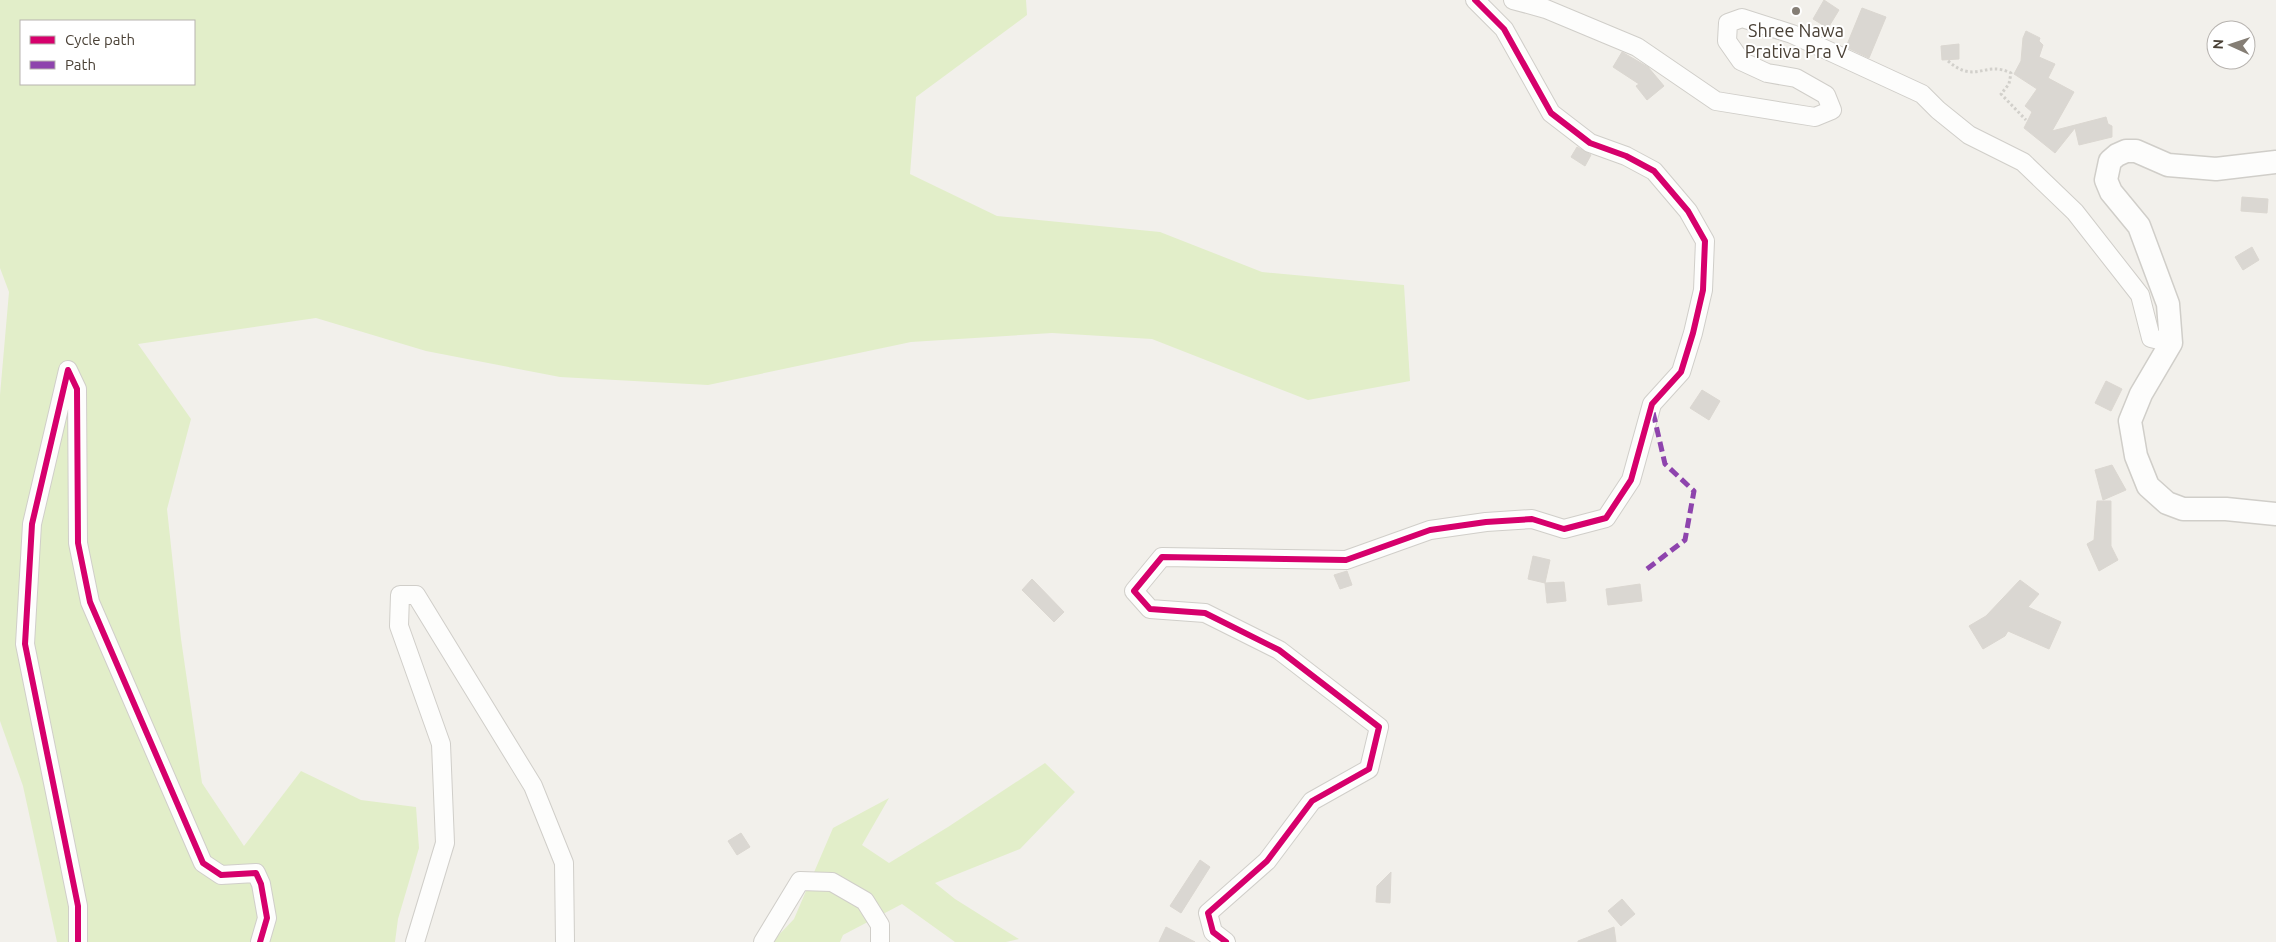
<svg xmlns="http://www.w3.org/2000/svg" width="2276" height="942" viewBox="0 0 2276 942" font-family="Ubuntu,sans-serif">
  <rect width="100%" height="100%" fill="#f2f0eb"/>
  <g fill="#e2eec9" fill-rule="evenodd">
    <path d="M0,0H1026L1027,15L916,97L910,174L997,216L1160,232L1262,272L1404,285L1410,381L1308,400L1152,339L1052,333L911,342L708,385L560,377L426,351L316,318L138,344L191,419L167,509L181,639L202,783L244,846L301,771L361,800L416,807L419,848L398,919L395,942H57L23,786L0,721V395L9,292L0,268ZM21,21H194V84H21Z"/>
    <polygon points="1045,763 1075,792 1020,849 935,883 955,899 1019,939 1006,942 955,942 902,904 843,935 840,942 772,942 794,919 833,828 889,798 862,845 889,863 948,827"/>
  </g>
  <g fill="#dad7d2" stroke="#dbd7d1">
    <polygon points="1824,0 1839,10 1828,28 1813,19"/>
    <polygon points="1862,8 1886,17 1869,58 1846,47"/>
    <polygon points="2026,31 2040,38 2039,41 2043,45 2039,57 2055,64 2048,78 2074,92 2052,131 2106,117 2108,124 2112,126 2112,137 2079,145 2075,128 2055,153 2024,128 2032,112 2025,106 2037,89 2014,74 2021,61 2023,38"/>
    <polygon points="1959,44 1959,59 1942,60 1941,46"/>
    <polygon points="1622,52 1648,67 1664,86 1647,100 1636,86 1639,84 1613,67"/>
    <polygon points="1577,147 1591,155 1585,166 1571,157"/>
    <polygon points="2242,197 2268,199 2267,213 2241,211"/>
    <polygon points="2252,247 2259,260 2243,270 2235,257"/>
    <polygon points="2106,381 2122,389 2111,411 2095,403"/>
    <polygon points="1702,390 1720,401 1709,420 1690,408"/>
    <polygon points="2112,465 2126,490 2103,500 2095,470"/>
    <polygon points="2097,501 2111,501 2111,546 2118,560 2099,571 2087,544 2094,540"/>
    <polygon points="1533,556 1550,560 1545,583 1528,579"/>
    <polygon points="1347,571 1352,585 1340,589 1334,575"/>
    <polygon points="1032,579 1064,612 1054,622 1022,590"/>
    <polygon points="2020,580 2039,594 2028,607 2061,622 2049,649 2008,631 2005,636 1983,649 1969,626 1986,616"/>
    <polygon points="1564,582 1566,601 1547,603 1545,583"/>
    <polygon points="1640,584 1642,601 1608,605 1606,589"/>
    <polygon points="741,833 750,847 737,855 728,841"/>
    <polygon points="1200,860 1210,867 1181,913 1170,906"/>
    <polygon points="1391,872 1390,903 1376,902 1377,886"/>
    <polygon points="1622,899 1635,914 1621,926 1608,911"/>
    <polygon points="1166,927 1195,942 1159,942"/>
    <polygon points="1614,927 1616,942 1578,942 1578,941"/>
  </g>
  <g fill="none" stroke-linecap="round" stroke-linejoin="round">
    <defs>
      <g id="minor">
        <polyline points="1513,0 1546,9 1637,47 1716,101 1815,117 1832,110 1826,95 1796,78 1767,73 1741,61 1727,41 1728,23 1742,18 1792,34 1922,94 1938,110 1969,135 2023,162 2075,212 2140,295 2151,338 2171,343"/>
        <polyline points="78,942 78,906 25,644 32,524 68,370 77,389 78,543 90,602 203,863 221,875 256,873 261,884 267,918 260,942"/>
        <polyline points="415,942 445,843 441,744 399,626 400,595 416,595 533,786 564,863 565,942"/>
        <polyline points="763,942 800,881 832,882 865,901 880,925 880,942"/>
        <polyline points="1226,942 1213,932 1208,913 1267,861 1312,801 1369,769 1379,727 1279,650 1205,613 1150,609 1134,591 1162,557 1346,560 1430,530 1486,522 1532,519 1564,529 1606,518 1631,480 1652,404 1681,372 1693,333 1703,290 1705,241 1688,211 1654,171 1626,156 1590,143 1551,113 1504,29 1475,0"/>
      </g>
      <polyline id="tertiary" points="2276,162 2216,169 2168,165 2136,151 2126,151 2117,155 2110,161 2106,180 2111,192 2139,226 2168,304 2171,343 2141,394 2130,421 2136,456 2148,486 2167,503 2183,509 2226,509 2276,514"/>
    </defs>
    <use href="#minor" stroke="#d0cec9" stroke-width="20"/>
    <use href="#tertiary" stroke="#d0cec9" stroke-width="25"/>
    <path stroke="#d2d0cb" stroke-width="3" stroke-dasharray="2.5 2.5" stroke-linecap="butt" d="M1948,61C1976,85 1984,60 2011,73L2009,84L2001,94L2026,120"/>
    <use href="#minor" stroke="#fdfdfc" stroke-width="18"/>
    <use href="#tertiary" stroke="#fdfdfc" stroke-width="22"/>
    <polyline stroke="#8e44ad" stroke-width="5" stroke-dasharray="10 5" stroke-linecap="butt" points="1647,569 1685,540 1694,491 1665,464 1653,412"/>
    <defs>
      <g id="cycleway">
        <polyline points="78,942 78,906 25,644 32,524 68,370 77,389 78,543 90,602 203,863 221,875 256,873 261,884 267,918 260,942"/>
        <polyline points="1226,942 1213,932 1208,913 1267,861 1312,801 1369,769 1379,727 1279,650 1205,613 1150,609 1134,591 1162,557 1346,560 1430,530 1486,522 1532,519 1564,529 1606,518 1631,480 1652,404 1681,372 1693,333 1703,290 1705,241 1688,211 1654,171 1626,156 1590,143 1551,113 1504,29 1475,0"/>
      </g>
    </defs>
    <use href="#cycleway" stroke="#fff" stroke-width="9"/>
    <use href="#cycleway" stroke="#d6006c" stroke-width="6"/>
  </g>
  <circle fill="#857e75" stroke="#fff" stroke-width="2" cx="1796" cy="11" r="5"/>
  <g text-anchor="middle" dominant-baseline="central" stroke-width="4" stroke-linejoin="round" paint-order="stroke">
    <g font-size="18" fill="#4a4136" stroke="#fff">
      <text x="1796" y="30">Shree Nawa<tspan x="1796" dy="21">Prativa Pra V</tspan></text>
    </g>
  </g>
  <rect x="20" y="20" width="175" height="65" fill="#ffffff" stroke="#b7b3af"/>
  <rect x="30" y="36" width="25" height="8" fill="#d6006c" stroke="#b7b3af"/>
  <text x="65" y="45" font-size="15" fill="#4a4136">Cycle path</text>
  <rect x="30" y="61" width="25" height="8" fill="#8e44ad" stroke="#b7b3af"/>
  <text x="65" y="70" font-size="15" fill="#4a4136">Path</text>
  <g transform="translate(2231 45) rotate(273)"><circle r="24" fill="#ffffff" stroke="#b7b3af"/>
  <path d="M0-4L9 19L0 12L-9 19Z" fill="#857e75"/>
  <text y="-8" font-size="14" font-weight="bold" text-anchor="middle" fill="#4a4136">N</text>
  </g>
</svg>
